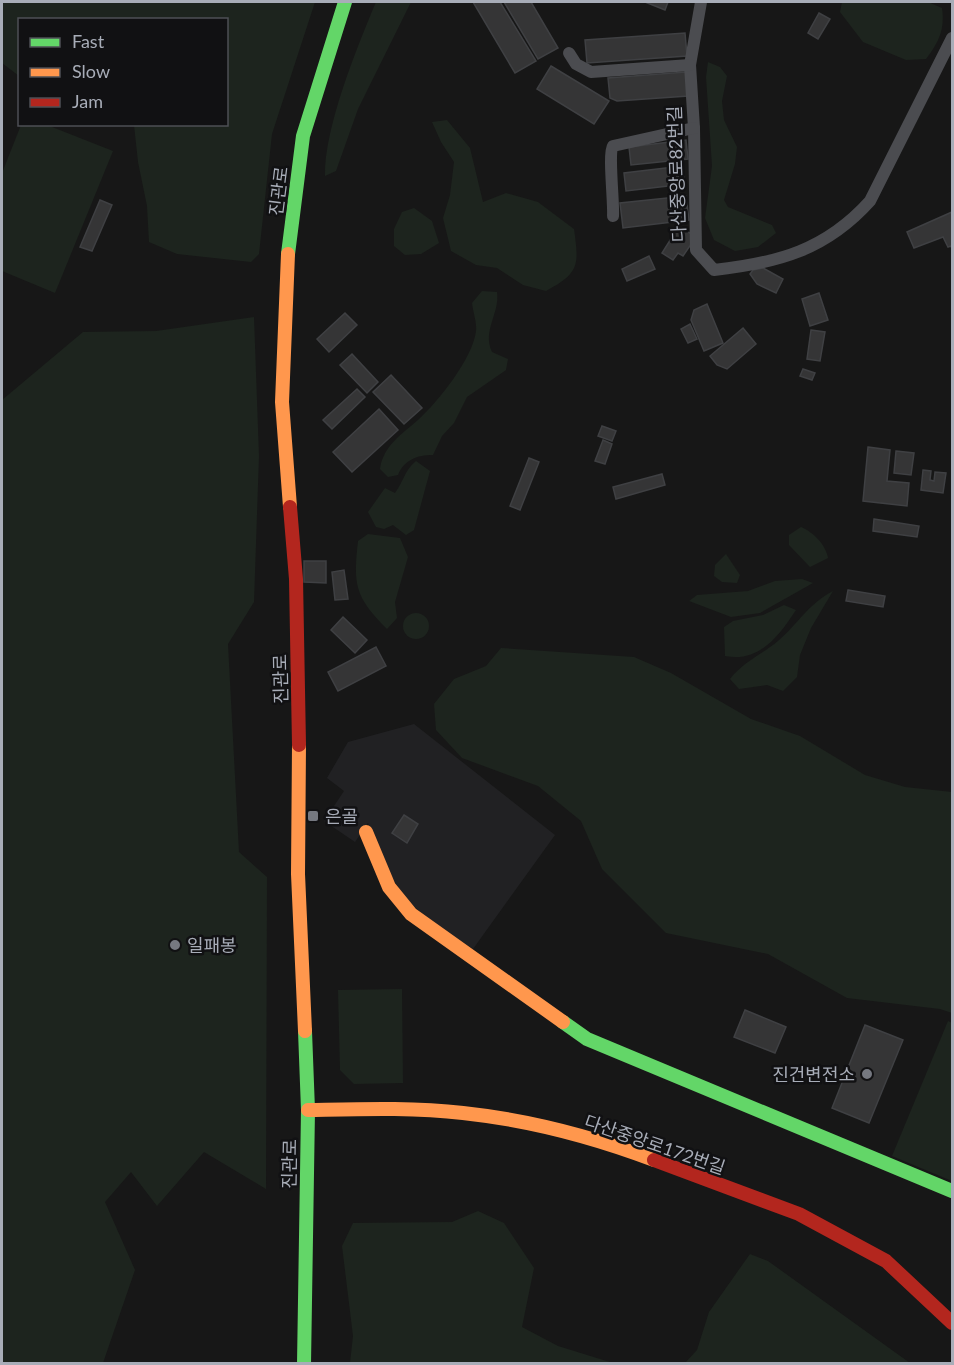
<svg xmlns="http://www.w3.org/2000/svg" width="954" height="1365" viewBox="0 0 954 1365" font-family="Lato,'Noto Sans KR',sans-serif">
  <rect width="100%" height="100%" fill="#171717"/>
  <polygon fill="#212123" points="414,724 555,835 473,949 430,921 406,899 387,870 368,823 355,842 324,821 344,791 327,778 348,742"/>
  <g fill="#1d241e">
    <polygon points="2,2 315,2 272,134 259,254 251,262 177,254 149,242 147,206 138,162 134,125 226,124 226,20 20,20 19,76 2,63"/>
    <path d="M376,2H411L358,109L336,171L325,176C324,128 357,47 376,2Z"/>
    <path d="M842,2H928L942,8C945,29 939,42 926,59L906,60L863,42L840,12Z"/>
    <polygon points="708,62 720,67 727,76 722,101 724,120 737,147 735,164 724,200 728,207 772,225 776,233 758,247 735,251 714,240 705,218 712,166 706,77"/>
    <path d="M447,120L470,148L483,202L506,193L538,202L574,229C579,265 580,273 546,291L523,285L497,268L476,265L451,251L443,218L450,195L454,162L441,142L432,122Z"/>
    <polygon points="21,125 47,125 113,151 55,293 2,271 2,173"/>
    <polygon points="414,208 432,221 439,243 421,254 405,255 394,246 394,229 402,212"/>
    <path d="M482,291L497,292C500,314 482,330 492,352L508,359L506,370L467,397L454,423L442,436L433,455C417,455 404,460 398,475L388,477L380,469C383,446 402,434 418,420C438,402 473,358 476,331C477,323 473,312 472,303Z"/>
    <polygon points="254,317 259,456 254,602 228,644 239,852 267,877 266,1189 204,1152 157,1206 131,1172 105,1202 135,1270 103,1363 2,1363 2,400 83,332 156,331"/>
    <path d="M416,461L430,471L414,530L406,535L393,525L384,529L376,527L368,512L385,488L395,493C404,481 404,471 416,461Z"/>
    <path d="M801,527C813,532 826,545 828,558L810,567L789,545V535Z"/>
    <path d="M368,534L400,538L408,557L395,602L397,618L387,629C355,597 353,585 358,541Z"/>
    <polygon points="726,554 740,575 737,583 722,582 714,576 715,565"/>
    <polygon points="802,579 813,583 760,613 731,617 689,601 697,595 748,591 775,581"/>
    <path d="M833,591L811,628L800,655L797,677L783,691L767,685L739,689L730,679C743,662 761,655 778,641C798,624 808,604 833,591Z"/>
    <path d="M784,605L796,610C779,636 759,663 725,656L724,627L733,621L763,615Z"/>
    <circle cx="416" cy="626" r="13"/>
    <polygon points="501,648 634,657 671,673 751,719 800,736 865,775 905,787 952,792 952,1013 940,1009 847,998 768,954 666,933 602,869 581,821 538,786 462,758 436,730 434,704 454,679 486,666"/>
    <polygon points="402,989 403,1083 354,1084 340,1070 338,990"/>
    <polygon points="948,1021 952,1023 952,1181 892,1156"/>
    <polygon points="478,1211 504,1223 534,1268 522,1327 558,1346 613,1363 350,1363 353,1336 342,1246 353,1223 452,1222"/>
    <polygon points="750,1254 768,1261 910,1363 685,1363 697,1350 709,1312"/>
  </g>
  <g fill="#353536" stroke="#3f4043" stroke-width="1.5">
    <polygon points="473,2 500,2 536,61 515,73"/>
    <polygon points="504,2 531,2 558,48 538,59"/>
    <polygon points="645,2 668,2 665,10"/>
    <polygon points="819,13 830,19 818,39 808,33"/>
    <polygon points="685,33 687,56 587,63 585,40"/>
    <polygon points="551,66 609,101 594,124 537,89"/>
    <polygon points="686,72 688,96 617,101 610,98 608,78"/>
    <polygon points="686,140 688,159 631,165 629,147"/>
    <polygon points="682,166 685,184 626,191 624,173"/>
    <polygon points="686,196 689,220 623,228 620,203"/>
    <polygon points="100,200 112,205 92,251 80,247"/>
    <polygon points="952,212 952,249 951,246 948,247 943,237 914,248 907,232"/>
    <polygon points="679,226 696,237 683,256 678,253 673,260 662,253"/>
    <polygon points="649,256 655,269 627,281 622,269"/>
    <polygon points="763,268 783,279 776,293 757,284 750,274 753,270"/>
    <polygon points="819,293 828,320 810,326 802,299"/>
    <polygon points="707,304 723,343 704,351 691,320 694,310"/>
    <polygon points="345,313 357,325 329,352 317,339"/>
    <polygon points="690,324 697,339 688,343 681,329"/>
    <polygon points="743,328 756,344 727,369 717,365 710,356"/>
    <polygon points="811,330 825,332 820,361 807,359"/>
    <polygon points="352,354 378,382 367,393 340,365"/>
    <polygon points="803,369 815,373 812,380 800,376"/>
    <polygon points="391,375 422,408 404,424 373,392"/>
    <polygon points="357,389 365,397 332,429 323,420"/>
    <polygon points="379,409 398,430 352,472 333,452"/>
    <polygon points="602,426 616,431 612,441 598,436"/>
    <polygon points="603,440 612,444 605,464 595,461"/>
    <polygon points="868,447 890,450 887,481 909,483 907,506 863,501"/>
    <polygon points="896,451 914,453 911,475 894,473"/>
    <polygon points="529,458 539,462 520,510 510,506"/>
    <polygon points="923,470 931,471 930,480 934,481 935,472 946,473 943,493 921,490"/>
    <polygon points="662,474 665,485 616,499 613,487"/>
    <polygon points="874,519 919,526 917,537 873,531"/>
    <polygon points="304,561 326,561 326,583 304,582"/>
    <polygon points="344,570 348,599 335,600 332,572"/>
    <polygon points="848,590 885,596 883,607 846,601"/>
    <polygon points="343,617 367,640 355,653 331,630"/>
    <polygon points="376,647 386,666 338,691 328,672"/>
    <polygon points="404,815 418,824 407,843 392,833"/>
    <polygon points="745,1010 786,1027 775,1053 734,1037"/>
    <polygon points="865,1025 903,1040 869,1123 832,1108"/>
  </g>
  <g fill="none" stroke-linecap="round" stroke-linejoin="round">
    <g stroke="#4b4c50" stroke-width="12">
      <path d="M701,2L690,65L694,128L696,250L714,270C778,263 826,250 870,201L952,38"/>
      <polyline points="569,53 576,64 591,72 690,65"/>
      <path d="M613,216C614,202 608,153 613,146L694,128"/>
    </g>
    <g stroke="#63d668" stroke-width="14">
      <polyline points="288,254 303,136 345,2"/>
      <polyline points="563,1022 587,1039 952,1191"/>
      <polyline points="304,1364 308,1110 305,1031"/>
    </g>
    <g stroke="#ff974d" stroke-width="14">
      <polyline points="288,254 282,402 290,507"/>
      <polyline points="299,745 298,874 305,1031"/>
      <polyline points="366,832 389,887 411,914 563,1022"/>
      <path d="M308,1110C360,1109 412,1107 463,1113C528,1120 593,1137 654,1160"/>
    </g>
    <g stroke="#b3261e" stroke-width="14">
      <polyline points="290,507 296,579 299,745"/>
      <polyline points="654,1160 799,1214 886,1261 952,1323"/>
    </g>
  </g>
  <g fill="#757880" stroke="#111113" stroke-width="2">
    <rect x="307" y="810" width="12" height="12" rx="3"/>
    <circle cx="175" cy="945" r="6"/>
    <circle cx="867" cy="1074" r="6"/>
  </g>
  <g text-anchor="middle" dominant-baseline="central" stroke-width="5" stroke-linejoin="round" paint-order="stroke">
    <g font-size="18" fill="#a8adb8" stroke="#111113">
      <text transform="translate(676 174) rotate(-92)">다산중앙로82번길</text>
      <text transform="translate(278 191) rotate(-83)">진관로</text>
      <text transform="translate(280 679) rotate(-91)">진관로</text>
      <text transform="translate(655 1144) rotate(19)">다산중앙로172번길</text>
      <text transform="translate(289 1164) rotate(-89)">진관로</text>
    </g>
    <g font-size="18" fill="#a8adb8" stroke="#111113" text-anchor="start">
      <text x="325" y="816">은골</text>
      <text x="187" y="945">일패봉</text>
      <text x="855" y="1074" text-anchor="end">진건변전소</text>
    </g>
  </g>
  <rect width="954" height="1365" fill="none" stroke="#a8adb8" stroke-width="6"/>
  <rect x="18" y="18" width="210" height="108" fill="#111113" stroke="#4d4f55" stroke-width="1.5"/>
  <rect x="30" y="38" width="30" height="9" fill="#63d668" stroke="#4d4f55" stroke-width="1.5"/>
  <text x="72" y="48" font-size="18" fill="#a8adb8">Fast</text>
  <rect x="30" y="68" width="30" height="9" fill="#ff974d" stroke="#4d4f55" stroke-width="1.5"/>
  <text x="72" y="78" font-size="18" fill="#a8adb8">Slow</text>
  <rect x="30" y="98" width="30" height="9" fill="#b3261e" stroke="#4d4f55" stroke-width="1.5"/>
  <text x="72" y="108" font-size="18" fill="#a8adb8">Jam</text>
</svg>
